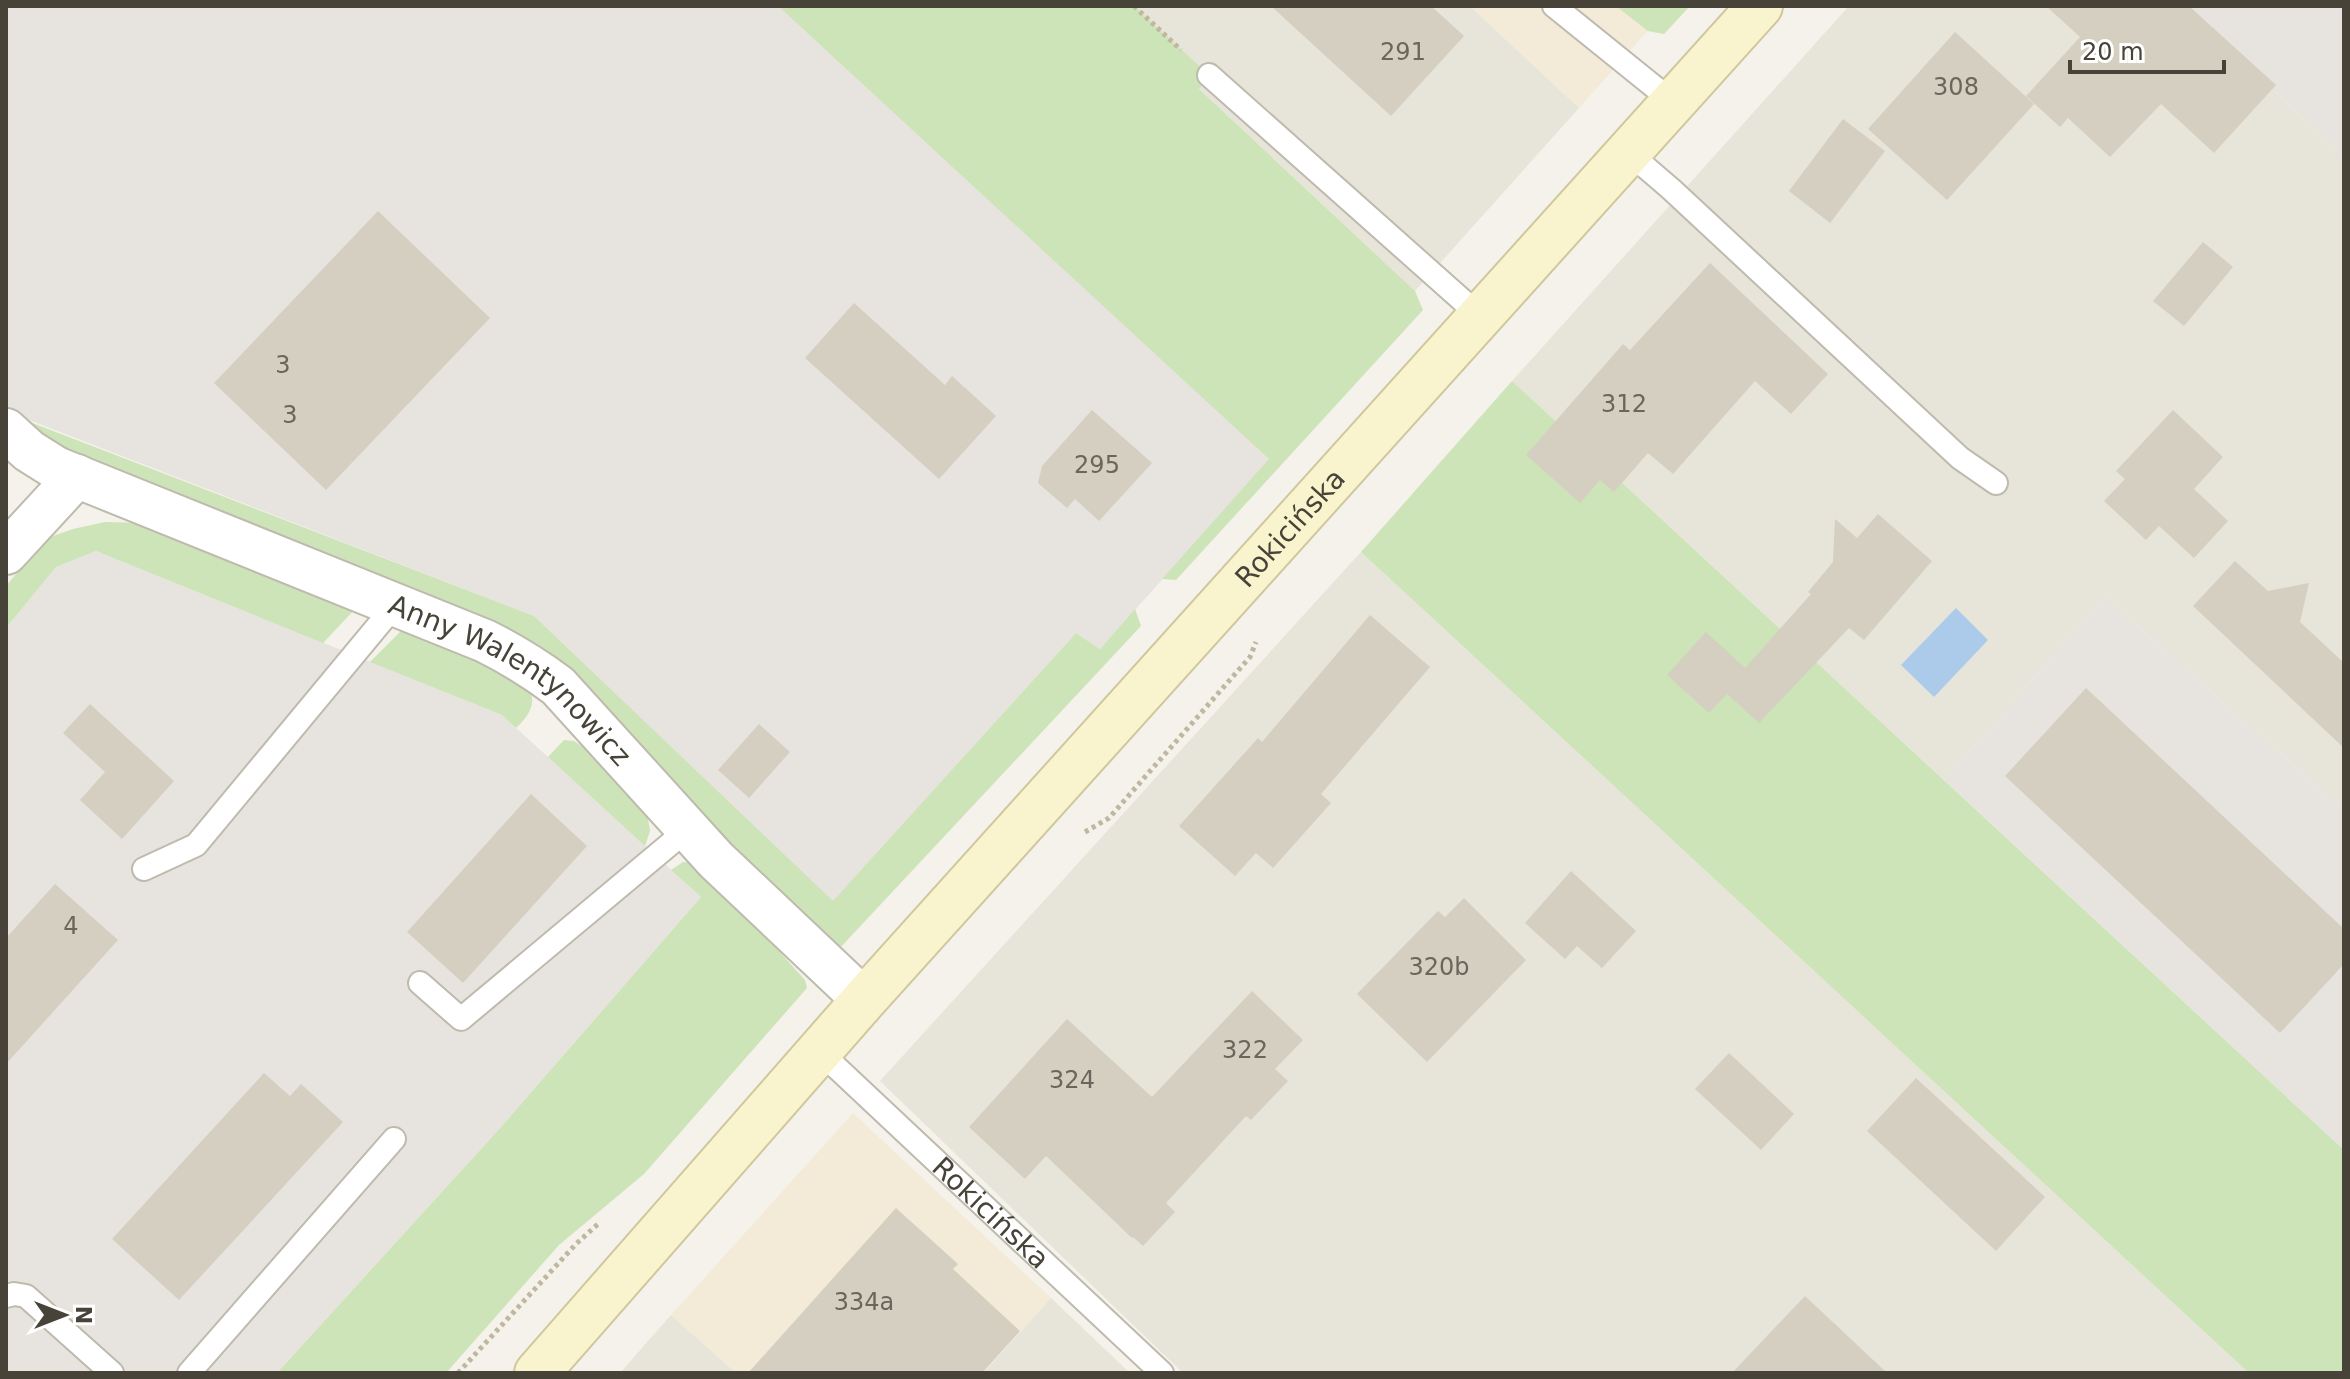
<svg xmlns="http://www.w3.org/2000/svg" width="2350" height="1379" viewBox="0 0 2350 1379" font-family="'DejaVu Sans',sans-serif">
  <rect width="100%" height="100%" fill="#f4f2ea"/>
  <g fill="#e7e4d9">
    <polygon points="1134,6 1470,6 1579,108 1415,291 1198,88 1208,75"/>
    <polygon points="1849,6 2182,6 2344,156 2344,810 2105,597 1944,780 1512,381"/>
    <polygon points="1361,552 2249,1373 1183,1373 880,1081"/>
    <polygon points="1051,1298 1130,1373 983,1373"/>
    <polygon points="671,1315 736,1373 620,1373"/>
  </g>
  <g fill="#f3ead8">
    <polygon points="1470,6 1670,6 1579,108"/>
    <polygon points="853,1113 1051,1298 983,1373 736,1373 671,1315"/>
  </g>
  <g fill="#e7e4df">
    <polygon points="6,6 778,6 1270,459 1100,649 1076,633 833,902 534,616 6,411"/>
    <polygon points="2182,6 2344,6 2344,156"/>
    <polygon points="96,551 502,715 701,897 502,1126 277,1373 6,1373 6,628 56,567"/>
    <polygon points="2105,597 2344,810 2344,1150 1944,780"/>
  </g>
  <g fill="#cce4b7">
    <polygon points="778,6 1134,6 1209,75 1199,89 1415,291 1423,310 1176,580 1162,579 1269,459"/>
    <polygon points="1616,6 1690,6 1664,34 1648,31"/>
    <polygon points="1512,381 2344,1150 2344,1373 2249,1373 1361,552"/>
    <polygon points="9,414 534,616 833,901 1076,633 1100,649 1135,609 1141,626 838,950 808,931 577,680 539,645 500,624 111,469 35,434"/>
    <polygon points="105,522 149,523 357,607 323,643 96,551 56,567 6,628 6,586 32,555 53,536 73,529"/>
    <path d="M405,627C426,637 520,674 529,690C538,704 526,719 516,728L502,715L370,662Z"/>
    <polygon points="564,740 574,741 586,749 624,791 647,812 650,831 645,846 548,757"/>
    <polygon points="683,862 694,863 706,870 805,980 807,988 644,1174 559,1245 446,1373 277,1373 502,1126 701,897 671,870"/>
  </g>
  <polygon fill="#accbeb" points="1956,608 1988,640 1934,697 1901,665"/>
  <g fill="#d5cfc1">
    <polygon points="1271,6 1431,6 1464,36 1391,116"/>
    <polygon points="2046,6 2189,6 2276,85 2214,153 2161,104 2110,157 2068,118 2060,127 2026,96 2080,37"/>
    <polygon points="1955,32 2034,104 1947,200 1868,129"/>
    <polygon points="1843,119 1885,151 1830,223 1789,191"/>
    <polygon points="378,211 490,318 326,490 214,383"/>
    <polygon points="2203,242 2233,267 2184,326 2153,301"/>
    <polygon points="1710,263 1828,374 1791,414 1755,381 1673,474 1648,453 1614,492 1600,480 1580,503 1526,455 1623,344 1630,350"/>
    <polygon points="854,303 945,385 952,376 996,416 939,479 805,358"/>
    <polygon points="1092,410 1152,463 1099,521 1075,499 1067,508 1038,483 1042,466"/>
    <polygon points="2173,410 2223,457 2194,489 2228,521 2194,558 2159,526 2146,540 2104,501 2125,479 2116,471"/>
    <polygon points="1878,514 1932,561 1864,640 1849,628 1759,723 1727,694 1709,713 1667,675 1706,632 1745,668 1811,594 1808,592 1833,562 1835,519 1857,538"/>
    <polygon points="2235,561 2268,591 2309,583 2300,622 2344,663 2344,748 2193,606"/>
    <polygon points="1370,615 1430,667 1321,794 1331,803 1273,868 1256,853 1235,876 1179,826 1258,738 1262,742"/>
    <polygon points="2086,688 2344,929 2344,964 2280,1033 2005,776"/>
    <polygon points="90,704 174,781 122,839 80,800 105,772 63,733"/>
    <polygon points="759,724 790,752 749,798 718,770"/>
    <polygon points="531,794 587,846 463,983 407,932"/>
    <polygon points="1571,871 1636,931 1602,968 1577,946 1565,959 1525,923"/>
    <polygon points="55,884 118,940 6,1064 6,938"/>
    <polygon points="1464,898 1526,960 1427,1062 1357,994 1438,911 1445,917"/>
    <polygon points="1252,991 1303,1040 1275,1069 1288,1081 1251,1120 1246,1116 1166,1203 1175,1212 1143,1246 1133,1237 1132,1238 1046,1156 1025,1179 969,1127 1067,1019 1152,1097"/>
    <polygon points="1729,1053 1794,1114 1761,1150 1695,1089"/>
    <polygon points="264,1073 290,1096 301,1084 343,1122 179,1300 112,1239"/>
    <polygon points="1916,1078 2045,1197 1996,1251 1867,1131"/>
    <polygon points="896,1208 958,1264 953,1269 1020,1331 982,1373 748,1373"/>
    <polygon points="1805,1296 1887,1373 1732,1373"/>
  </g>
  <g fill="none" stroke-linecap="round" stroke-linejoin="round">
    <defs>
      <g id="lane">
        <polyline points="1554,6 1673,102"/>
        <polyline points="1209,75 1480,316"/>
        <polyline points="1629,153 1671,189 1960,458 1996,483"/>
        <polyline points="144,869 196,845 396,604"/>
        <polyline points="420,983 461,1019 688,829"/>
        <path id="s1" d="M819,1051L1162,1373"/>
        <polyline points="6,1296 14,1294 26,1296 112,1373"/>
        <polyline points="189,1373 394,1139"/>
      </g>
      <g id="street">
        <path id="s2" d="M6,430L29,451L56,468L485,641C511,654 534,668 558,686L716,860L864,1000"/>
        <polyline points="6,553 77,476"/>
      </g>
      <g id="secondary">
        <path id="s3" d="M537,1373L864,1000L1760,6"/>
      </g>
    </defs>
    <use href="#lane" stroke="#bfbaae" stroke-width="26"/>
    <use href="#street" stroke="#bfbaae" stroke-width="46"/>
    <use href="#secondary" stroke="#cfc79e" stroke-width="48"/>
    <g stroke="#bfb7a0" stroke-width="5" stroke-dasharray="4 4" stroke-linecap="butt">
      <polyline points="1134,6 1181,50"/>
      <polyline points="1085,832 1109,818 1250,657 1256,642"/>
      <polyline points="458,1373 576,1244 598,1224"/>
    </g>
    <use href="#lane" stroke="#fff" stroke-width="22"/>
    <use href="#street" stroke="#fff" stroke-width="42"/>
    <use href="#secondary" stroke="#faf4ce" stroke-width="44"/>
  </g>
  <g text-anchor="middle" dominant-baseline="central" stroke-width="8" stroke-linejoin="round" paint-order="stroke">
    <g font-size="24" fill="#6a665b">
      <text x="1403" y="52">291</text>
      <text x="1956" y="87">308</text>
      <text x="283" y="365">3</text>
      <text x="1624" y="404">312</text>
      <text x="290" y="415">3</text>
      <text x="1097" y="465">295</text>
      <text x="71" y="926">4</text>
      <text x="1439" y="967">320b</text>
      <text x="1245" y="1050">322</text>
      <text x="1072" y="1080">324</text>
      <text x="864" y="1302">334a</text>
    </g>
    <g font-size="28" fill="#474339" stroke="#fff">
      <text stroke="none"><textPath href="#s3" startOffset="1132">Rokicińska</textPath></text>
      <text stroke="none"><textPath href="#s2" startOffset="568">Anny Walentynowicz</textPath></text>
      <text stroke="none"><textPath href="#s1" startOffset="236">Rokicińska</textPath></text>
    </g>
  </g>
  <rect width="2350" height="1379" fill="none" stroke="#474339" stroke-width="16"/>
  <g transform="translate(64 1315) rotate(90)" stroke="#ffffff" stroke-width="6" paint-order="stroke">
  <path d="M0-6L14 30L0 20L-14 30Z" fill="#474339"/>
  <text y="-12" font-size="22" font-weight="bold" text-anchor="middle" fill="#474339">N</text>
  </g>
  <path d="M2070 60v12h154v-12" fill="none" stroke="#474339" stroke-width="4"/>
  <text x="2082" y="60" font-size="24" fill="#474339" stroke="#ffffff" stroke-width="6" paint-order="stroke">20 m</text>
</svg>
